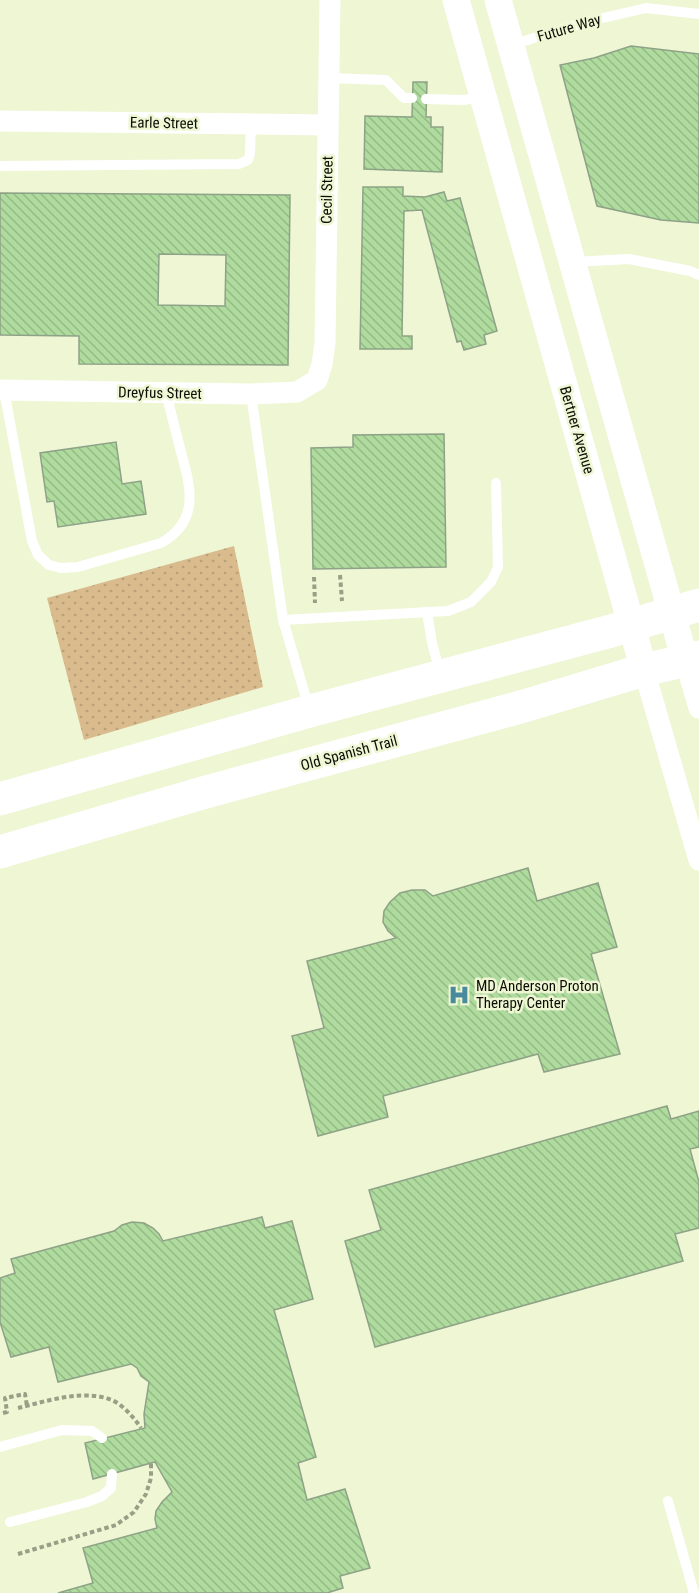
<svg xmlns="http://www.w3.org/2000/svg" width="699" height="1593" viewBox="0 0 699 1593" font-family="'Roboto Condensed',sans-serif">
  <defs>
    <pattern id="grass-dots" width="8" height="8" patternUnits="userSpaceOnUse" patternTransform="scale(1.5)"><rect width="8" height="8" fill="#d9bb8d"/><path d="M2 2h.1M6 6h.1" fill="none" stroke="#b9a078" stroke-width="1.8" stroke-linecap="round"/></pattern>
    <pattern id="building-back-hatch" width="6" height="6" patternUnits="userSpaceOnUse" patternTransform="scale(1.5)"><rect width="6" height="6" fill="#afdb9e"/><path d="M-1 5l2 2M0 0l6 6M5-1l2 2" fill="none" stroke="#95bb86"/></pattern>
  </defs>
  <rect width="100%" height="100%" fill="#eef6d4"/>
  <polygon fill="url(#grass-dots)" points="234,546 263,687 84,740 47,598"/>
  <g fill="url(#building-back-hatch)" stroke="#8ea287" stroke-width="1.5" fill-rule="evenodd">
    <polygon points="631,46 699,54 699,223 661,220 597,206 560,65 594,58"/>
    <polygon points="413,82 427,82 426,117 431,117 431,127 443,127 442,172 364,169 365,116 412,117"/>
    <polygon points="363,187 403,187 403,196 425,197 444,192 447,201 460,198 497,331 484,335 486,344 464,350 461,341 457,342 422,210 404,211 402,336 412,336 412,349 360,349"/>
    <path d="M0,193L290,195L288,365L79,364V336L0,335ZM159,254L226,255L225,306L158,305Z"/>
    <polygon points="444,434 446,567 313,569 311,448 353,447 353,435"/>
    <polygon points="116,442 122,484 141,481 146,514 58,527 54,501 47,502 40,453"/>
    <polygon points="528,868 537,901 598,883 617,947 591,954 620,1054 544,1072 538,1054 383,1096 388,1117 318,1136 292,1036 324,1028 307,961 396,938 388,931 383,922 384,911 390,902 400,893 412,890 425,890 433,896"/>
    <polygon points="667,1106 671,1119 699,1111 699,1147 690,1149 699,1182 699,1228 675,1234 683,1261 375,1347 345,1241 381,1230 369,1190"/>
    <polygon points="262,1217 265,1228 292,1221 313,1299 274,1310 316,1457 298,1463 307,1500 345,1489 370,1568 340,1576 343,1588 327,1593 58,1593 93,1583 83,1548 157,1528 155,1519 156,1511 162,1502 172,1492 155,1462 93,1479 85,1443 145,1428 144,1414 149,1382 141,1376 137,1368 131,1364 58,1382 49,1347 11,1357 0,1322 0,1278 15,1273 11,1259 114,1231 122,1225 132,1222 144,1223 153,1228 159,1234 163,1241"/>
  </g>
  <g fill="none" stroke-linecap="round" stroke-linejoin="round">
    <g stroke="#999f86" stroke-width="4" stroke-dasharray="4.5 3" stroke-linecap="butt">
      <polyline points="340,575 342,601"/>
      <polyline points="314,577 315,603"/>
      <path d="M18,1408C47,1401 92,1386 119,1404C128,1411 135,1419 141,1428"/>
      <polyline points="3,1413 7,1412 5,1398 25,1394 27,1406"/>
      <polyline points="18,1554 116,1525 134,1512 146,1494 151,1478 151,1463"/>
    </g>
    <g stroke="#fff" stroke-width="10">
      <polyline points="511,45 590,21 646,8 699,14"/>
      <polyline points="328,78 386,80 404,98 412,98"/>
      <polyline points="426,99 463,100 483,97"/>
      <polyline points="0,166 239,164 248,160 250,154 251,124"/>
      <polyline points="573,262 629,259 690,271 699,275"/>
      <path d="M4,390L32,541L38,555L49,565L61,568L78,567L161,543C200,521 191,488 181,452C176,432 171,412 166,393"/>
      <polyline points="251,394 283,620 309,708"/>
      <polyline points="427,612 432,643 440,673"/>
      <polyline points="283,620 448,611 471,602 491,582 498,567 496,483"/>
      <polyline points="0,1447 62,1430 92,1431 102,1438"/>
      <polyline points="668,1501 694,1593"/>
      <polyline points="10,1522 87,1502 102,1496 111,1488 112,1474"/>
    </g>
    <g stroke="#fff" stroke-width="21">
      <polyline points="0,121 328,125"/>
      <polyline points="0,390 251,394 297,392 317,380 322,364 325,343 330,0"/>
      <polyline points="685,660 699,708"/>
      <polyline points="644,670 699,860"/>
    </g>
    <g stroke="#fff" stroke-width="27">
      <polyline points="456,0 644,670"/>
      <polyline points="498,0 685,660"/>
    </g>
    <g stroke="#fff" stroke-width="33">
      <polyline points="0,799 310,711 611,631 699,605"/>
      <polyline points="0,852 206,792 524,706 644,670 699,657"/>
    </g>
  </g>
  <defs>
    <symbol id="hospital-bare" viewBox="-9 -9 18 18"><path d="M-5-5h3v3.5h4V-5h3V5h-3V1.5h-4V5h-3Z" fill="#498b9c" stroke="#eef6d4" stroke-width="2.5" paint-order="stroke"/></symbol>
  </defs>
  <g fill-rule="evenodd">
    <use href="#hospital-bare" x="444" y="980" width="30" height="30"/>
  </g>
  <g text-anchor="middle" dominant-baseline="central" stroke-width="5" stroke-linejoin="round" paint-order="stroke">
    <g font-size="15" fill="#0b0d04" stroke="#eef6d4">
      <text transform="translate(569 28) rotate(-16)">Future Way</text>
      <text transform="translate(164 123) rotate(1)">Earle Street</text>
      <text transform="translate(327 190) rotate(-89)">Cecil Street</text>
      <text transform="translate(160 393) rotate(1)">Dreyfus Street</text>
      <text transform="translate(577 430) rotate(74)">Bertner Avenue</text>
      <text transform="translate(349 753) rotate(-15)">Old Spanish Trail</text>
    </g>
    <g font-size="15" fill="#0b0d04" stroke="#eef6d4" text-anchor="start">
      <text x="476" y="986">MD Anderson Proton<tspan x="476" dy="17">Therapy Center</tspan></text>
    </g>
  </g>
</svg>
